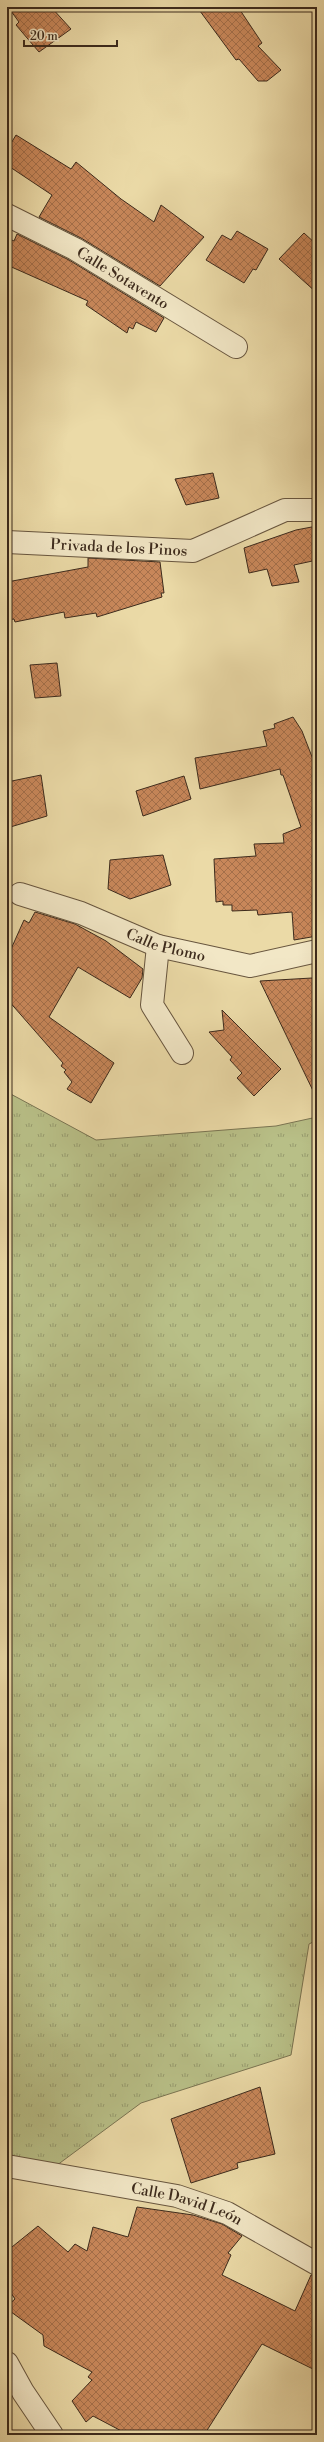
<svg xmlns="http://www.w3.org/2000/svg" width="324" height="2442" viewBox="0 0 324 2442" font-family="'Libre Bodoni',serif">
  <defs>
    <pattern id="grass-tufts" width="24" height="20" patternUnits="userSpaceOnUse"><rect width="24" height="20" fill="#b8bf87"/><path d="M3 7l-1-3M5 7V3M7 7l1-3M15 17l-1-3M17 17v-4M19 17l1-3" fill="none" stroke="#979b6e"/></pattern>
    <pattern id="building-cross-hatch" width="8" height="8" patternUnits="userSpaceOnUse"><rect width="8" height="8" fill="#c8875a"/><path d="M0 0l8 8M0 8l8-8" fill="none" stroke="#a46f4a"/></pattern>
  </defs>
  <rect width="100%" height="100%" fill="#ebdaa7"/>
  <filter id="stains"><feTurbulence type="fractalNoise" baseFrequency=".005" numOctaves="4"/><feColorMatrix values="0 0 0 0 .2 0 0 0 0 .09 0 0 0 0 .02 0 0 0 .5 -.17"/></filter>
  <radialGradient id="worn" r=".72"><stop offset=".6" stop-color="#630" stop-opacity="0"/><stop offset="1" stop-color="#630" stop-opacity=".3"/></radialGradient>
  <polygon fill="url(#grass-tufts)" stroke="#7a7452" points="7,1092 96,1140 276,1126 317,1117 317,1940 309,1944 291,2055 141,2103 45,2174 7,2166 7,1980 10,1974 7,1972"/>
  <g fill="url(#building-cross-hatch)" stroke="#3c2a1c">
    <polygon points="8,7 51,7 71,29 39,52 16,25 19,22"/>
    <polygon points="197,7 238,7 262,43 258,46 281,70 267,81 258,81 239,59 236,60"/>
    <polygon points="16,135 71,169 76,162 121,199 154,222 161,205 204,237 160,286 81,238 39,217 52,195 7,165 7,150"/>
    <polygon points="237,231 268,249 256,270 253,269 244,283 206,260 222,235 231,240"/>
    <polygon points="304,233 317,245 317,293 279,259"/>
    <polygon points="17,234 69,260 164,318 156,332 136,322 133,329 129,327 127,333 86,305 88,301 7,265 7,238 14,241"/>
    <polygon points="213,473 219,498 186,505 175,479"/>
    <polygon points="317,526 317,560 294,565 299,582 272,586 267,569 249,573 244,548 296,530"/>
    <polygon points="88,558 160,562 164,593 161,593 162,597 97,617 96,613 65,618 64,612 15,622 14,619 7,620 7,582 88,567"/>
    <polygon points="57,663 61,696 35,698 30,665"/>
    <polygon points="293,717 302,731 314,762 317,782 317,936 294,940 292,912 258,915 257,910 232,911 232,905 223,905 223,901 216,902 214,859 256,856 254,844 284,843 283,834 301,827 283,775 281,775 280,769 200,789 195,758 267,746 263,731 275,728 274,724"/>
    <polygon points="41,775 47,816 7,828 7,782"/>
    <polygon points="184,776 191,799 143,816 136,791"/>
    <polygon points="163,855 171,885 130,899 108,889 110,860"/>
    <polygon points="35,912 75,924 106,941 143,969 142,978 130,998 78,967 49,1017 114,1063 91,1103 67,1089 72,1082 64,1072 66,1070 61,1066 63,1063 7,999 7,958 24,920 29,923"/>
    <polygon points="312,978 317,996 317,1099 260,981"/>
    <polygon points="222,1010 281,1069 254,1096 237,1078 242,1073 230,1060 232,1057 209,1032 224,1030"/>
    <polygon points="260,2087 275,2154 237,2163 238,2168 191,2183 171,2119"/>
    <polygon points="137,2207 193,2215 222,2224 242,2236 228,2253 231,2255 222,2275 295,2311 311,2275 317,2276 317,2371 262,2344 204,2435 129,2435 93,2416 86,2422 72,2401 92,2380 88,2377 92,2372 44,2346 43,2335 7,2309 7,2306 15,2299 7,2287 7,2251 38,2226 68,2252 75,2244 87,2251 93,2227 128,2237"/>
  </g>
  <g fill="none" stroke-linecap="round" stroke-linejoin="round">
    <defs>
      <g id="minor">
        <path id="s1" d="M7,215L75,249L236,347"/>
        <path id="s2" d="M7,542L193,551L285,510H317"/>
        <path id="s3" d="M20,894L81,913L158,946L250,966L317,951"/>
        <polyline points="158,946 152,1005 182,1053"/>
        <path id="s4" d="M7,2166L177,2196L227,2213L317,2264"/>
        <polyline points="7,2363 23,2392 52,2435"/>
      </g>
    </defs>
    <use href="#minor" stroke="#68563f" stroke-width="24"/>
    <use href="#minor" stroke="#f2e7c6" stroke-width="22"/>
  </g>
  <g text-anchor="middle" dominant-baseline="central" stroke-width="3" stroke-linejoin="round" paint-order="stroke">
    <g font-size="15" fill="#3c2a1c" stroke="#f2e7c6">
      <text stroke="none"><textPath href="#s1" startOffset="132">Calle Sotavento</textPath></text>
      <text stroke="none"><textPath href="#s2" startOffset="112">Privada de los Pinos</textPath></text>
      <text stroke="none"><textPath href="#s3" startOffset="155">Calle Plomo</textPath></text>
      <text stroke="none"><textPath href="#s4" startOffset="184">Calle David León</textPath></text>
    </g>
  </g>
  <rect width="324" height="2442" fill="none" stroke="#ebdaa7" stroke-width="24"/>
  <rect x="8" y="8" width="308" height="2426" fill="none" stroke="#3c2a1c" stroke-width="2"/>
  <rect x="12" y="12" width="300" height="2418" fill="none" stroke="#3c2a1c"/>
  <path d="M24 40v6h93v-6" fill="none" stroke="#3c2a1c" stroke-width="2"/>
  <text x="30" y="40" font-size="12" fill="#3c2a1c" stroke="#f2e7c6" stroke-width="3" paint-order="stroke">20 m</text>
  <rect width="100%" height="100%" filter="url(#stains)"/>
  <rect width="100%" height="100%" fill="url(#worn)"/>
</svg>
